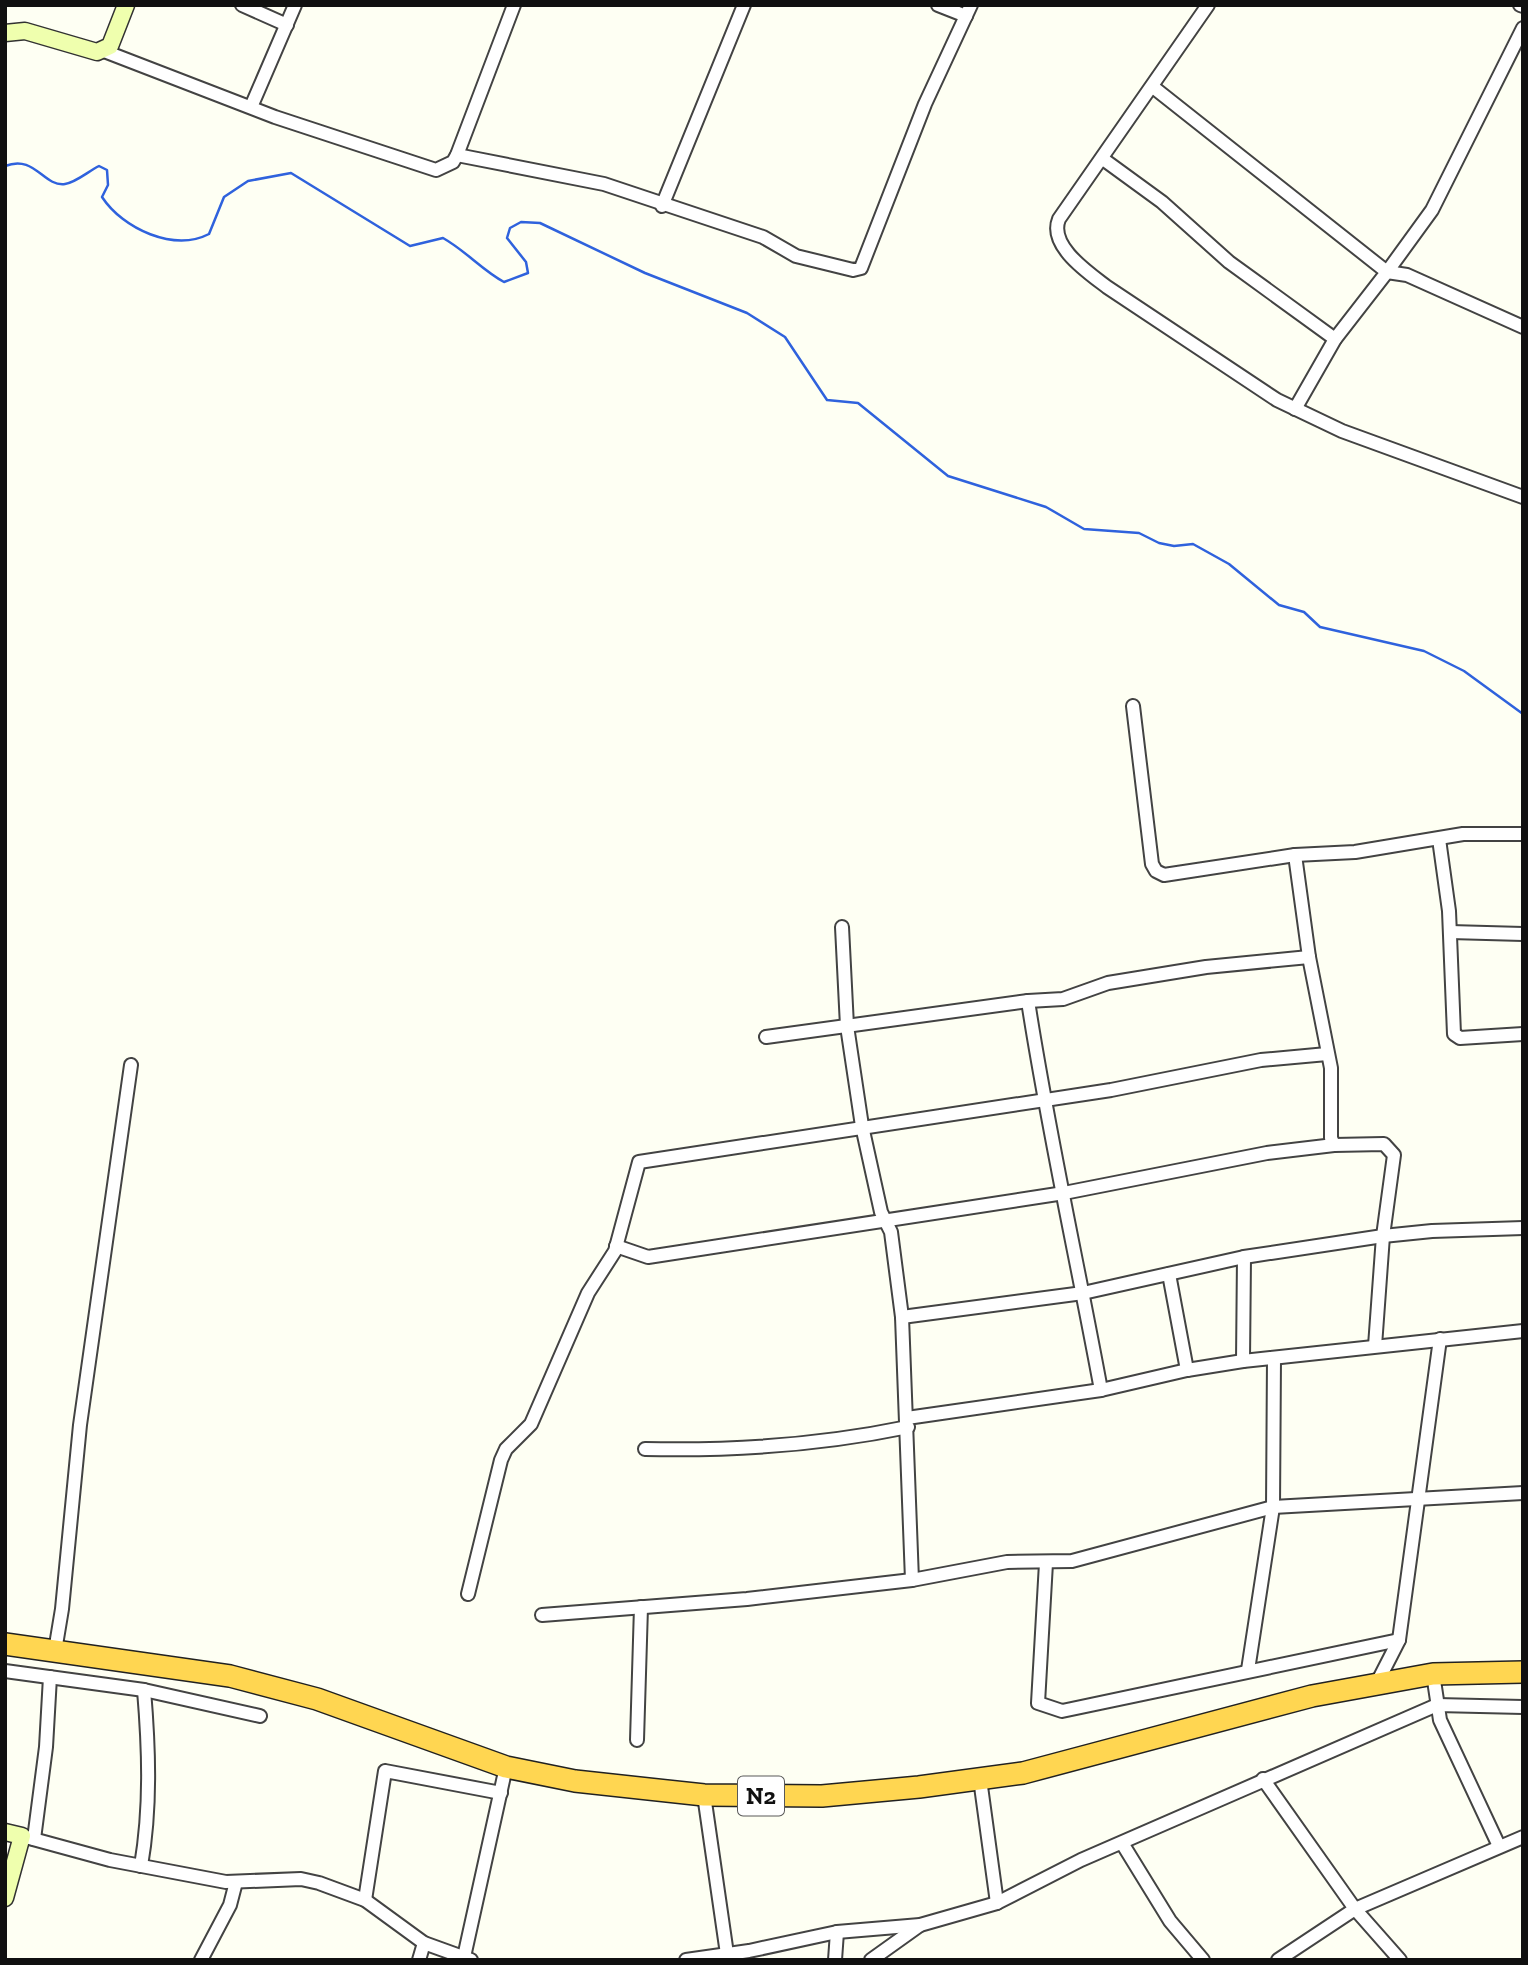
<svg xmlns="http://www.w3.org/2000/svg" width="1528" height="1965" viewBox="0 0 1528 1965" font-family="'Zilla Slab',serif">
  <rect width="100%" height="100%" fill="#fefff3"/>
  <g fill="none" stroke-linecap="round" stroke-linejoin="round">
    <path stroke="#2f62dd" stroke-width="2.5" d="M5,166C35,154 43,187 65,184C75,183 89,171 99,166L107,170L108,185L102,197C123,229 174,252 209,234L224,197L248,181L291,173L410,246L443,238C466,251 482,270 504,282L528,273L526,262L507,238L510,228L521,222L540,223L645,273L747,313L785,337L827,400L858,403L948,476L1046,507L1084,529L1139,533L1159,543L1174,546L1193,544L1229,564L1279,605L1304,612L1320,627L1424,651L1464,671L1523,714"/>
    <defs>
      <g id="street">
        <polyline points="242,5 287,25"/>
        <polyline points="938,5 966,16"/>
        <path d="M1208,5L1059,219C1048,246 1089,273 1107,287L1277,400L1342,431L1523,497"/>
        <polyline points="1520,5 1523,6"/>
        <polyline points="1523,28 1432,210 1387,272 1407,275 1523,327"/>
        <polyline points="104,51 275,117 436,170 453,162 457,155 514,5"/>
        <polyline points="1153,87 1387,272 1335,339 1295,409"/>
        <polyline points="251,107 295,5"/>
        <polyline points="457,155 604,184 763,237 796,256 853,270 861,268 925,104 971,5"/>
        <polyline points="1103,159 1162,202 1229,262 1335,339"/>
        <polyline points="662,206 744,5"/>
        <polyline points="1133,706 1152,864 1156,871 1164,875 1295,855 1355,852 1463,834 1523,834"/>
        <polyline points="1439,839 1449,911 1454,1034 1460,1038 1523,1034"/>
        <polyline points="1295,855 1309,957 1331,1068 1331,1138 1334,1145 1384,1144 1394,1155 1383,1236 1375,1346"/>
        <polyline points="842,927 847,1026 862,1126 881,1212 891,1232 902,1317 912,1580"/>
        <polyline points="1450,932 1523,934"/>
        <path d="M1028,1001C1048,1131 1077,1260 1101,1390"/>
        <polyline points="766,1037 1028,1001 1063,999 1108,983 1206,967 1309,957"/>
        <polyline points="616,1246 648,1257 1064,1193 1267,1153 1334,1145"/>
        <polyline points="1169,1274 1187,1370"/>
        <polyline points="902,1317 1083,1293 1244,1257 1383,1236 1432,1231 1523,1228"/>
        <polyline points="1243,1361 1244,1257"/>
        <polyline points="907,1418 1101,1390 1187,1370 1243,1361 1523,1331"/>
        <path d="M645,1449C733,1451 821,1445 908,1427"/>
        <polyline points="1046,1563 1038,1703 1062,1711 1399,1640"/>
        <polyline points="468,1594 501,1460 506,1449 531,1424 588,1293 615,1251 639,1162 1111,1090 1261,1060 1327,1054"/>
        <polyline points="542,1615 747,1599 912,1580 1007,1562 1072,1561 1273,1507 1523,1493"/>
        <polyline points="55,1651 62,1609 80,1425 131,1065"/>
        <polyline points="1248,1670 1273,1507 1274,1358"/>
        <polyline points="5,1671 144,1690 260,1716"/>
        <polyline points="1433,1674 1440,1720 1499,1846"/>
        <polyline points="1377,1683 1399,1640 1440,1339"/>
        <polyline points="637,1740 641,1607"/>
        <polyline points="980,1779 997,1903"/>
        <polyline points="1263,1779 1355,1909 1400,1960"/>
        <polyline points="704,1795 727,1954"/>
        <polyline points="22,1836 110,1860 226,1882 301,1879 319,1883 365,1900 424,1943 471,1960"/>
        <polyline points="34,1839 46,1747 50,1677"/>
        <polyline points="1122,1843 1170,1921 1203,1960"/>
        <path d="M141,1866C151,1808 149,1749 144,1690"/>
        <polyline points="365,1900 385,1771 501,1793"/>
        <polyline points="464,1957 506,1767"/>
        <polyline points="201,1960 230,1905 236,1882"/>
        <polyline points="419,1960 424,1943"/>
        <polyline points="686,1960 749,1951 837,1932 920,1925 997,1903 1081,1860 1437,1705 1523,1707"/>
        <polyline points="835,1960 837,1932"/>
        <polyline points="871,1960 920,1925"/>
        <polyline points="1278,1960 1355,1909 1523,1837"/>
      </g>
      <g id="secondary">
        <polyline points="5,33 25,31 97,52 110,46 126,5"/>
        <polyline points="5,1832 22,1836 5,1898"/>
      </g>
      <polyline id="highway" points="5,1644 230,1676 317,1699 506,1767 575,1781 704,1795 822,1796 919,1787 1023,1773 1312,1696 1433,1674 1523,1672"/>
    </defs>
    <use href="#street" stroke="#434343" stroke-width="16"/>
    <use href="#secondary" stroke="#323232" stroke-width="19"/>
    <use href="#highway" stroke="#212121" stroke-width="24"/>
    <use href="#street" stroke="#fff" stroke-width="12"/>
    <use href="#secondary" stroke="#efffae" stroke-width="16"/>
    <use href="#highway" stroke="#ffd651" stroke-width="21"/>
  </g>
  <g text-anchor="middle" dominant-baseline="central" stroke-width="7" stroke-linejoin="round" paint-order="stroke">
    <rect fill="#fff" stroke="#585858" stroke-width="2" x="738" y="1776.5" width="46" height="39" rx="5"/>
    <g font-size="23" font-weight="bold" fill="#101010">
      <text x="761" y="1796">N2</text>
    </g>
  </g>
  <rect width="1528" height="1965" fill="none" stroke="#101010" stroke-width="14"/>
</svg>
